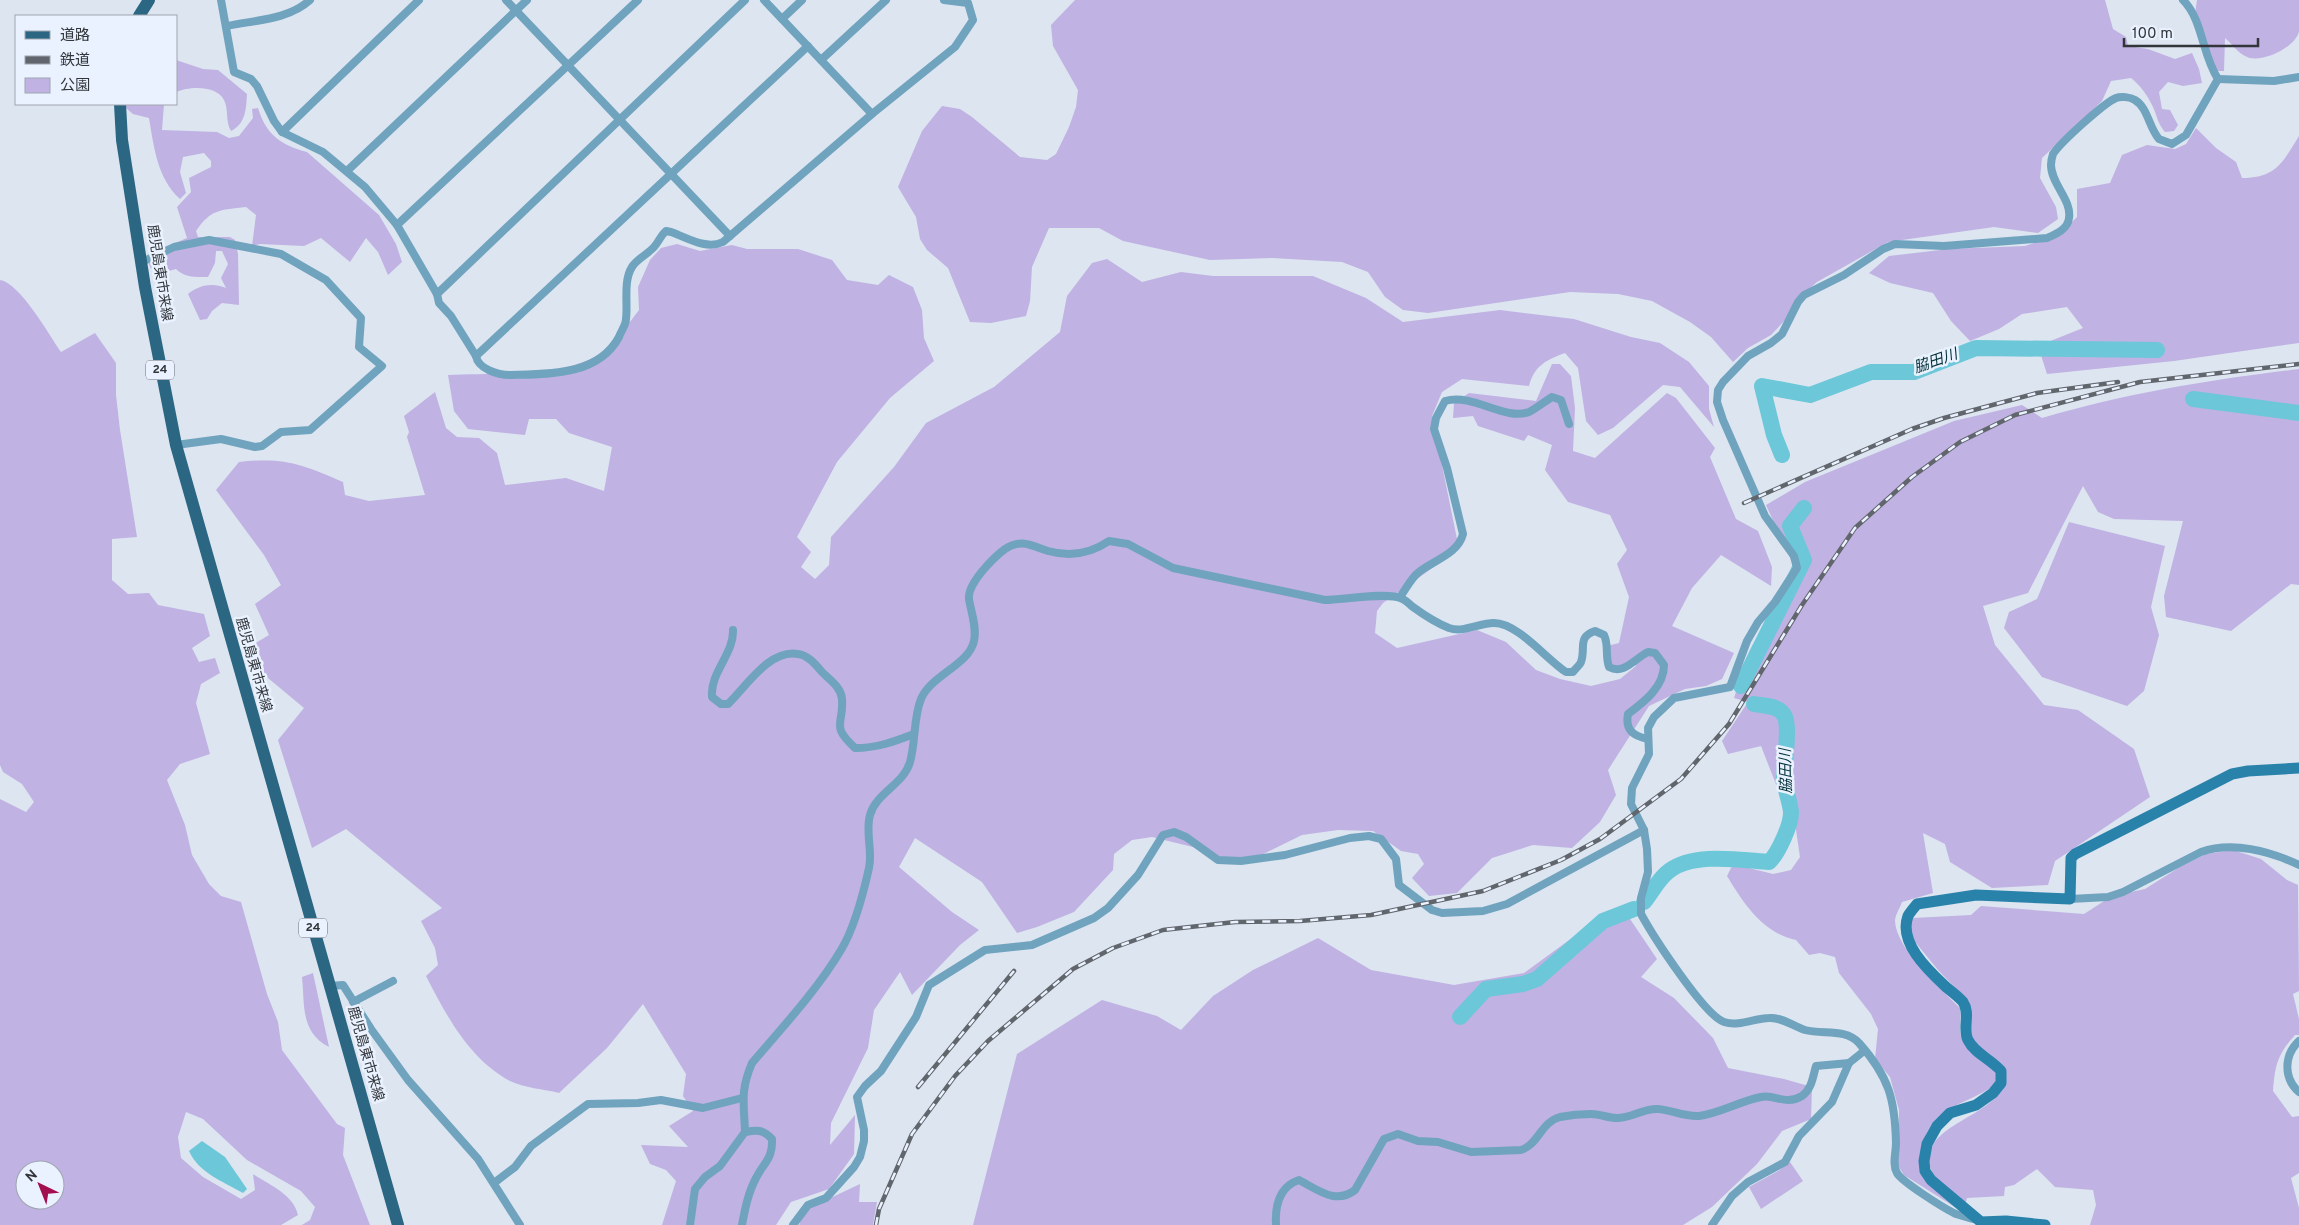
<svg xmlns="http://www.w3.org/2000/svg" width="2299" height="1225" viewBox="0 0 2299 1225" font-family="Overpass,'Noto Sans JP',sans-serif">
  <rect width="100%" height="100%" fill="#dce5f0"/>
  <g fill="#c0b2e3" fill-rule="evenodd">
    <path d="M1075,0H2105L2113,29L2126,37L2128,46L2148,49L2175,59L2192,53L2199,69L2202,83L2183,86L2168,82L2159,92L2162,109L2170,110L2178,125L2174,131L2165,132C2158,124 2157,116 2153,107C2148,96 2140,85 2131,78L2111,81L2102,101L2042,158L2040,178L2056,207L2058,219L2038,233L1994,227L1888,242L1817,282L1795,301L1786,319L1771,335L1748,348L1733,362L1711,337L1690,322L1652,301L1618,294L1570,292L1428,313L1403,310L1385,297L1368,272L1342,262L1272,258L1210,260L1123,241L1099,228H1049L1032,267L1030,301L1026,316L991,323L970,322L948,268L927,250L920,239L916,217L898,187L922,131L942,106L960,109L972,117L1020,157L1047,160L1056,154L1069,127L1076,107L1078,90L1053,46L1051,25Z"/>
    <path d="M2197,0H2299C2299,10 2299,21 2299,31C2296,48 2259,65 2245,56C2237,52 2231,43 2225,38L2224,71H2213L2194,21Z"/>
    <path d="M176,60L203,69L218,70L247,94C246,109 246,123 231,131C225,121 229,110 224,100C217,85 189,86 176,92Z"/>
    <path d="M126,104H164L162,130L217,132L229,138L239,136L253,118L252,109L258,108C266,135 281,145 307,152L379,215L396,244L402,262L388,275L378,252L366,238L350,262L321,238L304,246L260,244L252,246L256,215L246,207C220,210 211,209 196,231L198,237H230L235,240L238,254L239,305L222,303L212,311L207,319L200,320L188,294C198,285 213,282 226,288L221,278L228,264L222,251H216L215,263L208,277C196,277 185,278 176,269L158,274L157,268L151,269L147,259L161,249L187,238L177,207L191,192L189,178L211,167V161L204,153L183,157L180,172L186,193L180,199C157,178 154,147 149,118L133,114L126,108Z"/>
    <path d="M2196,128L2216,148L2236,162L2242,178C2276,178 2283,162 2299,136V343L2174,361L2047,374L2038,346L2083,328L2067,307L2022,314L1999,329L1970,341L1951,321L1933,293L1890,283L1869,273L1889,256L1949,249L2025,246L2059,235L2077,217V189L2110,183L2122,155L2147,145L2175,149L2186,144Z"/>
    <path d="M677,244L700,251L732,245L747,249H798L832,260L847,280L878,285L889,275L913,287L922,310L924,338L934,361L890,398L837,462L797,537L811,552L801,567L815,579L829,565L831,537L894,467L926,423L994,387L1060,332L1067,296L1092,263L1107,259L1142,282L1181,272L1213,276H1313L1366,298L1403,322L1500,310L1574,319L1631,337L1660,343L1689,362L1709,386V409L1714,427L1680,387L1663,385L1613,428L1598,435L1586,421L1578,368L1565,353C1546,360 1534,366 1529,386L1462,379L1442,392L1432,416L1459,549L1383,603L1377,611L1375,633L1397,648L1477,630L1506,642L1536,670L1560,679L1591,686L1620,679L1636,666L1634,659L1609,671L1603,647L1619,643L1629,597L1617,564L1627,550L1610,515L1568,502L1545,470L1552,445L1528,435L1524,441L1478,426L1473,416L1453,418L1454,403L1469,393L1536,401L1552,364H1560L1571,376L1575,408L1573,451L1595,458L1667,393L1676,398L1715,448L1710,457L1736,519L1758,531L1772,567L1771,586L1721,555L1692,588L1672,626L1734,653L1722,679L1706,686L1685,689L1649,706L1608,770L1616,795L1600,822L1572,848L1533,845L1492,858L1457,893L1429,896L1412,878L1424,864L1418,854L1401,851L1373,831L1338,830L1302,835L1245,863L1228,862L1197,848L1152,837L1132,840L1114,854L1113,870L1074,912L1037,927L1017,933L982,882L915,838L899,867L952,912L979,930L960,945L912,995L900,972L874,1010L868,1048L831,1123L830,1145L855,1115L854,1154L829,1189L791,1202L776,1225H662L676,1181L666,1170L650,1164L641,1145L688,1147L669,1126L693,1111L683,1096L686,1074L643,1004L607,1048L559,1093C544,1089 524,1088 510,1081C469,1059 446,1015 426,976L438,965L435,948L421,921L442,908L346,829L312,848L278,740L304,708L262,673L249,647L269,635L255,604L281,585L264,555L216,490L239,462C284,457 302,464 343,482L345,495L369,501L425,495L407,437L409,432L404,416L435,392L446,428L457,437L479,438L497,453L505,485L566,478L604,491L612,447L569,433L556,419H529L525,435L468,429L454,411L448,375C491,373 552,377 591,359C611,349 626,327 639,310L638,287L650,260L661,248Z"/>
    <path d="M0,280C20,283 49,335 61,352L95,333L116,363V395L120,430L137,537L112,539V580L128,594L149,593L158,605L204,614L210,636L192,648L199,662L215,658L220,673L201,684L196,703L210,754L180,764L167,780L185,825L192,855L209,884L221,896L241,902L267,994L278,1022L282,1050L337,1124L345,1128L343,1155L370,1225H302L310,1220L315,1207L301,1191L247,1160L203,1119L186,1112L178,1137L181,1158L203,1177L241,1199L255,1190L253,1174C270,1185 294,1195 298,1215L281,1225H0V799L26,812L34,802L22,784L3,772L0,765ZM25,1170H55V1200H25Z"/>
    <path d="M2299,369V585L2291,584L2231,631L2166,617L2164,596L2183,521L2114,519L2098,512L2083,486L2028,593L1983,606L1995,645L2044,705L2078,710L2134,749L2150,797L2055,861L2048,885L1992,888L1950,862L1945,844L1923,833L1933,893L1902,902C1900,908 1895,915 1895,921C1896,949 1941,989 1960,1008C1961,1016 1960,1024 1960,1032C1963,1052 1988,1060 1997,1076L1995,1085C1960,1109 1924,1106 1921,1160L1958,1209L1904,1175L1897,1164L1899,1149V1110L1890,1077L1875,1059L1878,1029L1871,1014L1839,973L1835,957L1820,953L1809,955L1796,940C1763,933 1744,904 1727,876L1733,864L1773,874L1791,870L1800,857L1795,823L1781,797L1761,746L1728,754L1722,741L1748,702L1734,698L1750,650L1796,571L1766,505L1805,482L1954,421L2022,405L2042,418C2128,393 2210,380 2299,369Z"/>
    <polygon points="2069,522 2165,546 2151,607 2159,635 2144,691 2127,706 2042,677 2004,628 2009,612 2037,599"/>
    <path d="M2233,850L2261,859L2287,880L2298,885L2299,991L2293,994L2299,1019V1035H2295C2277,1055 2275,1066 2273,1091L2292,1117L2299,1116V1173L2291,1178L2299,1208V1225H2090L2096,1205L2093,1190L2055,1187L2037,1169L2014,1185L2005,1187L2004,1196L1967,1198L1965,1205C1956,1196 1940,1187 1934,1176C1909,1130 1984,1120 2000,1091C2003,1086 2003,1077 2005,1072L1978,1048L1970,1035L1967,1000L1938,970L1916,943L1908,929L1913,918L1971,915L1981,906L2084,914L2112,896L2145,889L2180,867L2206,854Z"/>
    <polygon points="1602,916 1630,919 1657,959 1641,977 1674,998 1713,1038 1728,1068 1784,1079 1812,1087 1811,1119 1782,1131 1757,1164 1712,1207 1683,1225 973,1225 1017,1054 1102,1000 1157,1016 1181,1030 1213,996 1253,970 1318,938 1371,970 1454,985 1524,973"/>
    <path d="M313,973L329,1047C300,1032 305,1005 302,977Z"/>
    <polygon points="1790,1162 1803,1181 1761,1209 1749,1187 1778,1171"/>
    <polygon points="860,1184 859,1202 877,1202 873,1225 799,1225 805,1210"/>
  </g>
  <path fill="#6cc7d8" d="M202,1141L225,1157L247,1189L243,1193C222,1181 199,1173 189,1151Z"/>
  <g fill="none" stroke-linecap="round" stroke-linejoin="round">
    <g stroke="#6cc7d8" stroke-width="16">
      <polyline points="2193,399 2299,413"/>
      <polyline points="1782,455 1774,435 1762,386 1810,395 1871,372 1914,372 1976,348 2157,350"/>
      <polyline points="1741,686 1804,560 1790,526 1804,508"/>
      <path d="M1644,902C1652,892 1659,878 1669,871C1693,852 1740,860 1769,862C1778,854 1791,825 1791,813C1791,805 1785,790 1784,779C1784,765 1790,728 1785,717C1780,705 1764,706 1754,704"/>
      <polyline points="1460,1017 1486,989 1523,984 1537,979 1603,921 1634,909"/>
    </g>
    <g stroke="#70a3be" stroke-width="8">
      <path d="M221,0L234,72L251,79L257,86L274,121L282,132L323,152L365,187L397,225L437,294L439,303L451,316L476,356C478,369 498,375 510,375C548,374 598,376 619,337C621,331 626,325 626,319C628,304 623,281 632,267C636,260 646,255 652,249C658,244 660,236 666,231L671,232C688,238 706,250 723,242L872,114L764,0"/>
      <polyline points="506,0 730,236"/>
      <path d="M2183,0C2203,20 2202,55 2218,79"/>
      <polyline points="782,19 802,0"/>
      <path d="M227,26C255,20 288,20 310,0"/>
      <polyline points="821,60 886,0"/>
      <polyline points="2218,79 2274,81 2299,77"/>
      <polyline points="872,114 955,47 973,20 968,3 944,0"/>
      <polyline points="282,132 419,0"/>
      <polyline points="347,171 527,0"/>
      <polyline points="397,225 638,0"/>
      <polyline points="142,262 174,247 209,240 281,254 326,280 361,318 359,347 382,366 310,430 281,432 262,446 255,447 221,439 176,445"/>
      <polyline points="437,294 745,0"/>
      <polyline points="476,356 808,46"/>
      <path d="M1400,597C1406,589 1411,578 1419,572C1434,560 1458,554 1463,534L1447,468L1434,429L1436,418L1445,401C1474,393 1504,421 1529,412C1537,408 1544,402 1552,397L1561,400L1569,424"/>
      <path d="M733,630C734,654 710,672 712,697L721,704H728C746,687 769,649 798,654C808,655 816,665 822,672C830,680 841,687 842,699C844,725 830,725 855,748C877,748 893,742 914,734"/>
      <path d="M2070,899L2108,897L2123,892L2201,852C2232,841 2270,851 2299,865"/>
      <polyline points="330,986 343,985 371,1029 408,1080 478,1159 520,1225"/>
      <polyline points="353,1002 393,981"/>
      <path d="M2299,1041C2284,1055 2283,1078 2299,1092"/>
      <polyline points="494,1183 515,1167 531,1146 588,1104 638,1103 661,1100 703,1108 742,1098"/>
      <path d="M1974,1219C1968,1218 1962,1216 1956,1214C1945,1209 1902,1182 1897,1173C1892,1164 1896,1153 1896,1143C1895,1099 1889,1077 1859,1043C1845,1028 1823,1035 1805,1030C1793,1026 1782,1017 1769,1018C1755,1018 1739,1027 1724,1022C1704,1015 1653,936 1641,914V898L1648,872L1647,849L1644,830L1631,804L1632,788L1649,754L1648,728L1654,717L1674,698L1730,687L1747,641L1758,622L1775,602L1797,568L1794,556L1765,516L1723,420L1717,402L1718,390L1723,382L1748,356L1771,343L1782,334L1798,302L1804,295L1844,275L1883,249L1895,244L1944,246L2047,238C2056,234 2068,229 2069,218C2072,200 2051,184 2051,165C2051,161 2052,157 2053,154C2061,142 2104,103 2116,98C2121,96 2130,97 2135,100C2148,108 2149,128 2159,139L2172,144L2186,135L2218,79"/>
      <path d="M690,1225L695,1189L705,1177L720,1166L745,1132C744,1103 740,1091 752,1063C781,1029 818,989 841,950C855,927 863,895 869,868C873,851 865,833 870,815C876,793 904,784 910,762C916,741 913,719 921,699C931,675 969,665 974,641C977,627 971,612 969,599C967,584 993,558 1005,549C1021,538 1032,546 1048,551C1070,557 1090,554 1109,541L1128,544L1173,568L1325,600C1341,600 1388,592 1400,598C1405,599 1409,604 1413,607C1424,615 1436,623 1449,628C1464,633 1479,623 1494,623C1518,623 1546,659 1566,672H1573C1575,669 1580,665 1581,662C1586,648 1577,637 1595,631L1604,635C1609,645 1605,656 1609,667C1624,675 1634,659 1648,652L1655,653L1664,665C1664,687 1644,702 1628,714C1625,730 1633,736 1648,739"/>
      <path d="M742,1225C745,1209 748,1193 756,1178C764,1162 773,1159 772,1139C763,1129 757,1130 745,1132"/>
      <polyline points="793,1225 808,1205 826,1198 854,1167 860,1157 864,1141 864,1130 857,1097 865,1086 881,1071 916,1017 929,985 985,950 1032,945 1094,918 1108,908 1138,875 1163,835 1174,832 1186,837 1218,860 1241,861 1285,855 1350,838 1369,836 1381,839 1396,859 1399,885 1432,910 1442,913 1483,911 1507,904 1644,830"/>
      <path d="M1276,1225C1275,1207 1278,1187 1299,1180C1318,1190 1336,1205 1355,1190L1384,1139L1398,1134L1418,1141L1438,1142L1471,1152L1521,1150C1538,1145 1541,1122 1560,1117C1570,1115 1581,1114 1591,1114C1600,1114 1608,1118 1617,1118C1632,1118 1643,1108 1658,1109C1672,1110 1684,1117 1699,1116C1721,1113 1740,1101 1761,1097C1776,1094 1785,1106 1802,1096C1812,1089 1813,1076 1816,1066L1849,1063"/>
      <polyline points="1712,1225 1732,1196 1748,1182 1785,1162 1799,1136 1832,1102 1849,1063 1864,1051"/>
    </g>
    <path stroke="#2982aa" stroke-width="11" d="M2045,1225L2006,1221L1981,1222L1931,1180L1925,1171L1924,1161L1927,1144L1937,1126L1950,1113L1976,1105L1993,1093L2001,1083V1071C1991,1059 1975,1054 1968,1040C1962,1028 1971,1014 1963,1002C1959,997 1952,992 1946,987C1929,971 1898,943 1908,916C1910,912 1914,908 1917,904L1976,895L2070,899L2071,858L2075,854L2232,774L2248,771L2299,768"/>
    <g stroke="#2b6683" stroke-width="12">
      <polyline points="139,16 149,0"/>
      <polyline points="120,104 122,140 145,287 176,445 398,1225"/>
    </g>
    <defs>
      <g id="rail">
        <polyline points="1744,503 1912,429 1944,418 2037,393 2118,382"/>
        <polyline points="918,1087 1014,971"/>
        <polyline points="876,1225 879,1209 912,1134 955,1076 988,1041 1073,969 1113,948 1163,930 1235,922 1300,921 1371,915 1483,891 1561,860 1600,839 1681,779 1729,724 1802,605 1855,528 1912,477 1960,442 2015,415 2140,382 2299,364"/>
      </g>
    </defs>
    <use href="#rail" stroke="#61656c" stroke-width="4.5"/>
    <use href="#rail" stroke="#e9f2fe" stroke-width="2.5" stroke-dasharray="8" stroke-linecap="butt"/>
  </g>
  <g text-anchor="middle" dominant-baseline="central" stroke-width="5" stroke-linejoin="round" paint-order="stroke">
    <g fill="#e9f2fe" stroke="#696e75" stroke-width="1">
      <rect x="146" y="360.5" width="28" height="19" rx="4"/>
      <rect x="299" y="918.5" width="28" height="19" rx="4"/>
    </g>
    <g font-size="12" font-weight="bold" fill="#32353a">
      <text x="160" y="370">24</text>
      <text x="313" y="928">24</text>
    </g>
    <g font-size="14" fill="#32353a" stroke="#e9f2fe">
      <text transform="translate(159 273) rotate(81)">鹿児島東市来線</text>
      <text transform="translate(253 665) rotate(74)">鹿児島東市来線</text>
      <text transform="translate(365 1054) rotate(74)">鹿児島東市来線</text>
    </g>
    <g font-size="15" font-style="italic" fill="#043239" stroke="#e9f2fe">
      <text transform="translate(1936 362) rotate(-19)">脇田川</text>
      <text transform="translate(1787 771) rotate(-91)">脇田川</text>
    </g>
  </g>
  <rect x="15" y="15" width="162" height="90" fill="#e9f2fe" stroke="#a0a6b0"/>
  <rect x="25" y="31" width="25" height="8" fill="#2b6683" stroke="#a0a6b0"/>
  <text x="60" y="40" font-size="15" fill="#32353a">道路</text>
  <rect x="25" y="56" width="25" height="8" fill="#61656c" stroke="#a0a6b0"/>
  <text x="60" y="65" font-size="15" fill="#32353a">鉄道</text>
  <rect x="25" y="78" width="25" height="15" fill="#c0b2e3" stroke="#a0a6b0"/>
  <text x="60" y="90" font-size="15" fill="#32353a">公園</text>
  <g transform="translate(40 1185) rotate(317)"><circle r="24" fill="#e9f2fe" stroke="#a0a6b0"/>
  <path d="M0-4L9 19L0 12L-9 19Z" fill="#a30e4e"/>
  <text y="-8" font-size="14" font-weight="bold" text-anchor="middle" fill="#32353a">N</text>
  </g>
  <path d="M2124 38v8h134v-8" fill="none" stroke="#32353a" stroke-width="2.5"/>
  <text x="2132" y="38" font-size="15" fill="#32353a" stroke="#e9f2fe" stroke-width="4" paint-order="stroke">100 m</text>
</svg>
